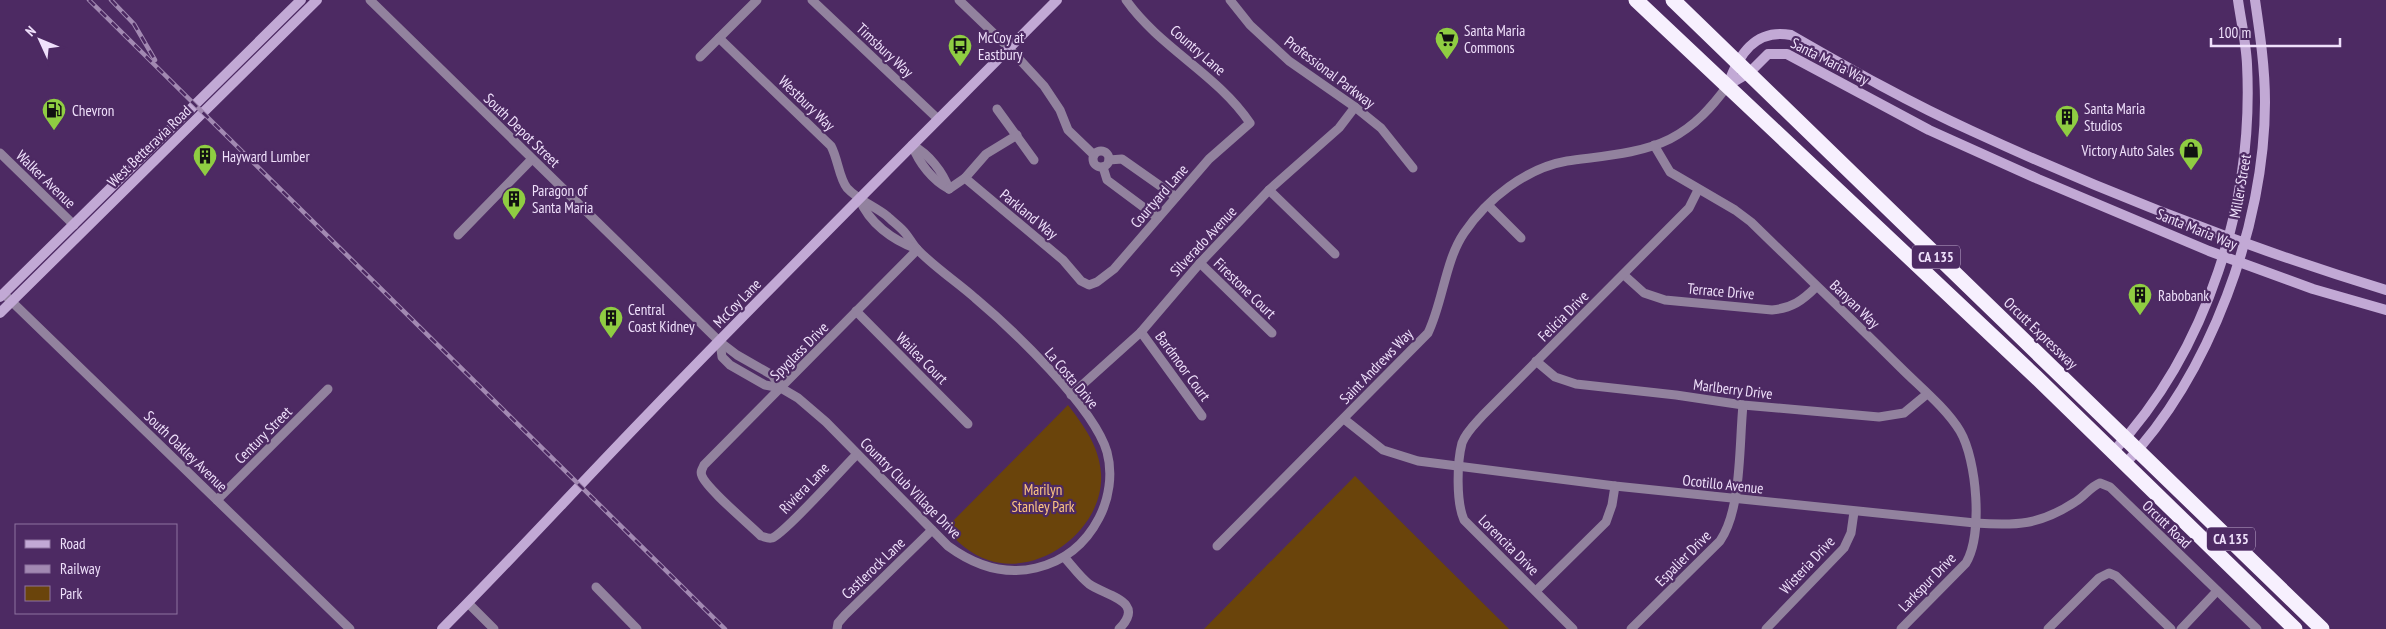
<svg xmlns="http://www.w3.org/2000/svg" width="2386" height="629" viewBox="0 0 2386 629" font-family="'PT Sans Narrow',sans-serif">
  <rect width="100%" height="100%" fill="#4d2a63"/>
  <g fill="#6a440b">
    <path d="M1068,405C1084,426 1099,446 1101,473C1105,528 1040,578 988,560C970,554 958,542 945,529Z"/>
    <polygon points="1355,476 1509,629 1204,629"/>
  </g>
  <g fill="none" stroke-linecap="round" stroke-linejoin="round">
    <g stroke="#92829e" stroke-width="9">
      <polyline points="370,0 720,342 737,355 772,375 781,388"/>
      <polyline points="812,0 938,119"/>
      <polyline points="959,0 1009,48 1044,86 1060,110 1068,130 1094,155"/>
      <polyline points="1230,0 1250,25 1289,61 1355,107 1381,128 1413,168"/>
      <path d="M719,38L831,146C838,159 839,178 847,188C858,200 874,206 887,216C893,222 901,227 906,234C910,239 913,245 917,249C934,267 957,282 975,298C1012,329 1094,407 1107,452C1113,474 1109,499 1099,518C1085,545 1065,561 1036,568C1003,576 974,565 948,546L826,422L798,398L781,388L765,385L730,365L722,357L720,342"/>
      <polyline points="700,57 757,0"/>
      <polyline points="997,109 1034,160"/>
      <path d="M912,145C929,154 943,172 949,189"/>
      <path d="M912,145C919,163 932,180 949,189"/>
      <path d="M1654,145L1670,172L1735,210L1751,222C1801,271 1852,319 1901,368C1920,387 1946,408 1960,431C1977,460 1983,535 1966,563L1901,629"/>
      <circle cx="1101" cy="159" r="8"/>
      <polyline points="0,153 74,225"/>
      <polyline points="1109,160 1122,159 1176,197"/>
      <polyline points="1103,167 1107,180 1158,218"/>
      <polyline points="965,178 986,154 1017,135"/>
      <path d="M949,189L965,178L1063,260L1081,281L1089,285L1097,282L1114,269L1209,159L1250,123C1217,74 1160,48 1126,0"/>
      <polyline points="1269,190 1335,254"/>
      <path d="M859,198C869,223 892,240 917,249"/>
      <polyline points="1488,205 1521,238"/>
      <polyline points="458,235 532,159"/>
      <polyline points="1200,263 1272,333"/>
      <path d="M1624,275L1644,293L1665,300L1772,310C1792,308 1802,301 1816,287"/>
      <polyline points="7,297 350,629"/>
      <polyline points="856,311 968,424"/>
      <polyline points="1141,332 1202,416"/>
      <polyline points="1536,361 1555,377 1576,384 1676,395 1743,405 1879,417 1904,413 1927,394"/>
      <polyline points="1071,395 1141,332 1200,263 1269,190 1339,128 1355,107"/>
      <path d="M1344,419L1383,450L1418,461L1615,486L1975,523C2017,526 2040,525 2075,502C2085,496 2090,487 2100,483L2110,487L2257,629"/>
      <path d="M857,454C843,468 784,534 772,538C768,539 765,537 761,536C749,524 707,489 702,476C700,472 702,469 704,465L917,250"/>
      <polyline points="217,500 328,389"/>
      <path d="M1217,546L1428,333C1443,302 1445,261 1464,233C1487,199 1526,168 1567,161C1601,156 1640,154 1670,139C1695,126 1712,107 1728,85"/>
      <path d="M1065,558C1073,567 1080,577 1089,584C1106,596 1147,601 1119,629"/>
      <polyline points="596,587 637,629"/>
      <polyline points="1536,591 1606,522 1612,505 1615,486"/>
      <polyline points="468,603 494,629"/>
      <polyline points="837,629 838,623 845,615 932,530"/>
      <path d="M1573,629L1464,520C1456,502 1457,462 1462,443C1466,432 1476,423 1483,415L1689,208L1698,190"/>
      <path d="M1631,629L1720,541C1742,509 1739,444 1743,405"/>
      <polyline points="1766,629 1844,548 1851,533 1854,512"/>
      <polyline points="2048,629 2099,578 2109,573 2116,576 2171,629"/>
      <polyline points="2181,629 2217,591"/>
    </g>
    <g stroke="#c2a9d5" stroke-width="10">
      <path d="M1728,85C1738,55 1755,28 1791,35C1850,69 1910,103 1972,131C2106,193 2245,247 2386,290"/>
      <polyline points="1728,85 1749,73 1768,54 1787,54 1929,130 2038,179 2209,251 2313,289 2386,310"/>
      <polyline points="0,297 301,0"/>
      <polyline points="0,313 317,0"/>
      <path d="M2113,452C2208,350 2254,202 2247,64C2246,43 2241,21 2238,0"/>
      <path d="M2125,464C2210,375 2265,225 2265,102C2265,68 2260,34 2255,0"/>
      <path d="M442,629C513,558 580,484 650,412C784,273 921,137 1057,0"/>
    </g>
    <g stroke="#f7f0fe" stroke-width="15">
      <polyline points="1636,0 2036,377 2295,629"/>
      <polyline points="1673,0 2322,629"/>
    </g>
    <defs>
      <g id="rail">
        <polyline points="89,0 725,629"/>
        <polyline points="111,0 134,24 155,60"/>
      </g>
    </defs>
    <use href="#rail" stroke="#a289b2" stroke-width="4.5"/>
    <use href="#rail" stroke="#4d2a63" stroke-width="2.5" stroke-dasharray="8" stroke-linecap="butt"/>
  </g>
  <defs>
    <symbol id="supermarket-pin" viewBox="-11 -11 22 30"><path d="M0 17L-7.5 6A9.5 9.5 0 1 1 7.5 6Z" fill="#8fcd42" stroke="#4d2a63"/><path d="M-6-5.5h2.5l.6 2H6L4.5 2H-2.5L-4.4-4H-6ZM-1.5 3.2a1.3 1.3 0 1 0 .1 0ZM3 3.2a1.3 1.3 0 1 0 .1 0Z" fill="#111"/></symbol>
    <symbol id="bus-pin" viewBox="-11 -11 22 30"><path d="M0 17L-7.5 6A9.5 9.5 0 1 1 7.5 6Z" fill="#8fcd42" stroke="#4d2a63"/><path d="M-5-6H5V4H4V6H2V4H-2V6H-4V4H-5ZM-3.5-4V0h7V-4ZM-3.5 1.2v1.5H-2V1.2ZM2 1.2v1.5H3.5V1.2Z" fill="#111"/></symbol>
    <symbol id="fuel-pin" viewBox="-11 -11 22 30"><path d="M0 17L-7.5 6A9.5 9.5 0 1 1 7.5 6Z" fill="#8fcd42" stroke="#4d2a63"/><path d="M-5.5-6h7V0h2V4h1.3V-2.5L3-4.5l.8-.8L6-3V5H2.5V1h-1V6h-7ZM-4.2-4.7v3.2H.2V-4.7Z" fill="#111"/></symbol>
    <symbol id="building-pin" viewBox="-11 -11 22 30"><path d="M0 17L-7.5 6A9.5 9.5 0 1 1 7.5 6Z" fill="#8fcd42" stroke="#4d2a63"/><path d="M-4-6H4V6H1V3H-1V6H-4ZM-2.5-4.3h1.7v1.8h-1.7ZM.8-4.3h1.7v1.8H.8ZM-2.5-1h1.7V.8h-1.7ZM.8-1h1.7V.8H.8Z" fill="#111"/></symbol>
    <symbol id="shop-pin" viewBox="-11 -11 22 30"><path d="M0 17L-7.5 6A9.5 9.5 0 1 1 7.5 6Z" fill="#8fcd42" stroke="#4d2a63"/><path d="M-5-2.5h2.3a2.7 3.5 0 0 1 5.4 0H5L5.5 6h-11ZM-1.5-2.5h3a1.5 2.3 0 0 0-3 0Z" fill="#111"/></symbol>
  </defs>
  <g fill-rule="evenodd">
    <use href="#supermarket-pin" x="1433" y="25" width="28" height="38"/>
    <use href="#bus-pin" x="946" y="32" width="28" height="38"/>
    <use href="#fuel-pin" x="40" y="96" width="28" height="38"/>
    <use href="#building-pin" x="2053" y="103" width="28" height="38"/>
    <use href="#shop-pin" x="2177" y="136" width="28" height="38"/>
    <use href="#building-pin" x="191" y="142" width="28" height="38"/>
    <use href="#building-pin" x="500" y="185" width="28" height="38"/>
    <use href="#building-pin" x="2126" y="281" width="28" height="38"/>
    <use href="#building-pin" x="597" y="304" width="28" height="38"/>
  </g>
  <g text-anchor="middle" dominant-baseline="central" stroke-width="4.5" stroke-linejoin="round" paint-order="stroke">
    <g fill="#4d2a63" stroke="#bea9cd" stroke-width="1">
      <rect x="1912" y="245.5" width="48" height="23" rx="4"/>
      <rect x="2207" y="527.5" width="48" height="23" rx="4"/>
    </g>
    <g font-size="14" font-weight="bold" fill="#efe0fb">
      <text x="1936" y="257">CA 135</text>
      <text x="2231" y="539">CA 135</text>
    </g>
    <g font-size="15" fill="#efe0fb" stroke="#4d2a63" text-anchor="start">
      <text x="1464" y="30">Santa Maria<tspan x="1464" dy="17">Commons</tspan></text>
      <text x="978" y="37">McCoy at<tspan x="978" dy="17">Eastbury</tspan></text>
      <text x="2084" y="108">Santa Maria<tspan x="2084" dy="17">Studios</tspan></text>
      <text x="72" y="110">Chevron</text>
      <text x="2174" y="150" text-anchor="end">Victory Auto Sales</text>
      <text x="222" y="156">Hayward Lumber</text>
      <text x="532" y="190">Paragon of<tspan x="532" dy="17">Santa Maria</tspan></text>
      <text x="2158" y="295">Rabobank</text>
      <text x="628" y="309">Central<tspan x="628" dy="17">Coast Kidney</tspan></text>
    </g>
    <g font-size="15" fill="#efe0fb" stroke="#4d2a63">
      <text transform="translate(885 50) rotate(43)">Timsbury Way</text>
      <text transform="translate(1198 50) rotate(41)">Country Lane</text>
      <text transform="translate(1830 61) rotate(27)">Santa Maria Way</text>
      <text transform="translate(1330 72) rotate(37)">Professional Parkway</text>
      <text transform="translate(807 103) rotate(44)">Westbury Way</text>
      <text transform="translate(522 130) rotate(44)">South Depot Street</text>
      <text transform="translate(149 146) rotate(-44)">West Betteravia Road</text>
      <text transform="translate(46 179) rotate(44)">Walker Avenue</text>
      <text transform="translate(2240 186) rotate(-80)">Miller Street</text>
      <text transform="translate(1159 196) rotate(-49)">Courtyard Lane</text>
      <text transform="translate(1029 214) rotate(39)">Parkland Way</text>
      <text transform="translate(2197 229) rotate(22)">Santa Maria Way</text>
      <text transform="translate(1203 241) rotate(-47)">Silverado Avenue</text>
      <text transform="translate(1245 288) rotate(44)">Firestone Court</text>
      <text transform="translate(1721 291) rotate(5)">Terrace Drive</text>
      <text transform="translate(737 303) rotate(-46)">McCoy Lane</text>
      <text transform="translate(1855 304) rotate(44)">Banyan Way</text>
      <text transform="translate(1563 316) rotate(-45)">Felicia Drive</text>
      <text transform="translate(2041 333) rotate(44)">Orcutt Expressway</text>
      <text transform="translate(799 351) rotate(-45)">Spyglass Drive</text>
      <text transform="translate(922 358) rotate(45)">Wailea Court</text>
      <text transform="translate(1183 366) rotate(54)">Bardmoor Court</text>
      <text transform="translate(1376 366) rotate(-46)">Saint Andrews Way</text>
      <text transform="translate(1072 378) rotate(50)">La Costa Drive</text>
      <text transform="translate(1733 389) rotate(7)">Marlberry Drive</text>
      <text transform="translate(263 435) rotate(-45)">Century Street</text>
      <text transform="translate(186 451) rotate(44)">South Oakley Avenue</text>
      <text transform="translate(1723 484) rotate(6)">Ocotillo Avenue</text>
      <text transform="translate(804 488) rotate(-46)">Riviera Lane</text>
      <text transform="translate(911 488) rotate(45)">Country Club Village Drive</text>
      <text transform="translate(2167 524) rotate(44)">Orcutt Road</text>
      <text transform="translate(1509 545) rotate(45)">Lorencita Drive</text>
      <text transform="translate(1683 558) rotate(-45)">Espalier Drive</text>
      <text transform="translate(1807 565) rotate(-47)">Wisteria Drive</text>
      <text transform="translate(873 568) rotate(-44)">Castlerock Lane</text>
      <text transform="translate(1927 582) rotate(-46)">Larkspur Drive</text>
    </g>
    <g font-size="15" fill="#fdc582" stroke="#4d2a63">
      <text x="1043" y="489">Marilyn<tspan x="1043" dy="17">Stanley Park</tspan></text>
    </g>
  </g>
  <rect x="15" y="524" width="162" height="90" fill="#4d2a63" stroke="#8e73a0"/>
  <rect x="25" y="540" width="25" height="8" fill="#c2a9d5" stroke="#8e73a0"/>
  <text x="60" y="549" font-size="15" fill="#efe0fb">Road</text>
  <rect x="25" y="565" width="25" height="8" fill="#a289b2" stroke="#8e73a0"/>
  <text x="60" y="574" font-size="15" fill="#efe0fb">Railway</text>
  <rect x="25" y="586" width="25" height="15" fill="#6a440b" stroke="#8e73a0"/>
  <text x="60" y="599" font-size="15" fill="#efe0fb">Park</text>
  <g transform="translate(40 40) rotate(314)" stroke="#4d2a63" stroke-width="4" paint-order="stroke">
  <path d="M0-4L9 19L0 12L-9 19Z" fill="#efe0fb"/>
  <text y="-8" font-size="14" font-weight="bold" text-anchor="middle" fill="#efe0fb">N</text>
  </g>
  <path d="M2211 38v8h129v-8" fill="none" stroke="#efe0fb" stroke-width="2.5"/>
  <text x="2218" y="38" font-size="15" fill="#efe0fb" stroke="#4d2a63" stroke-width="4" paint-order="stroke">100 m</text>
</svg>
